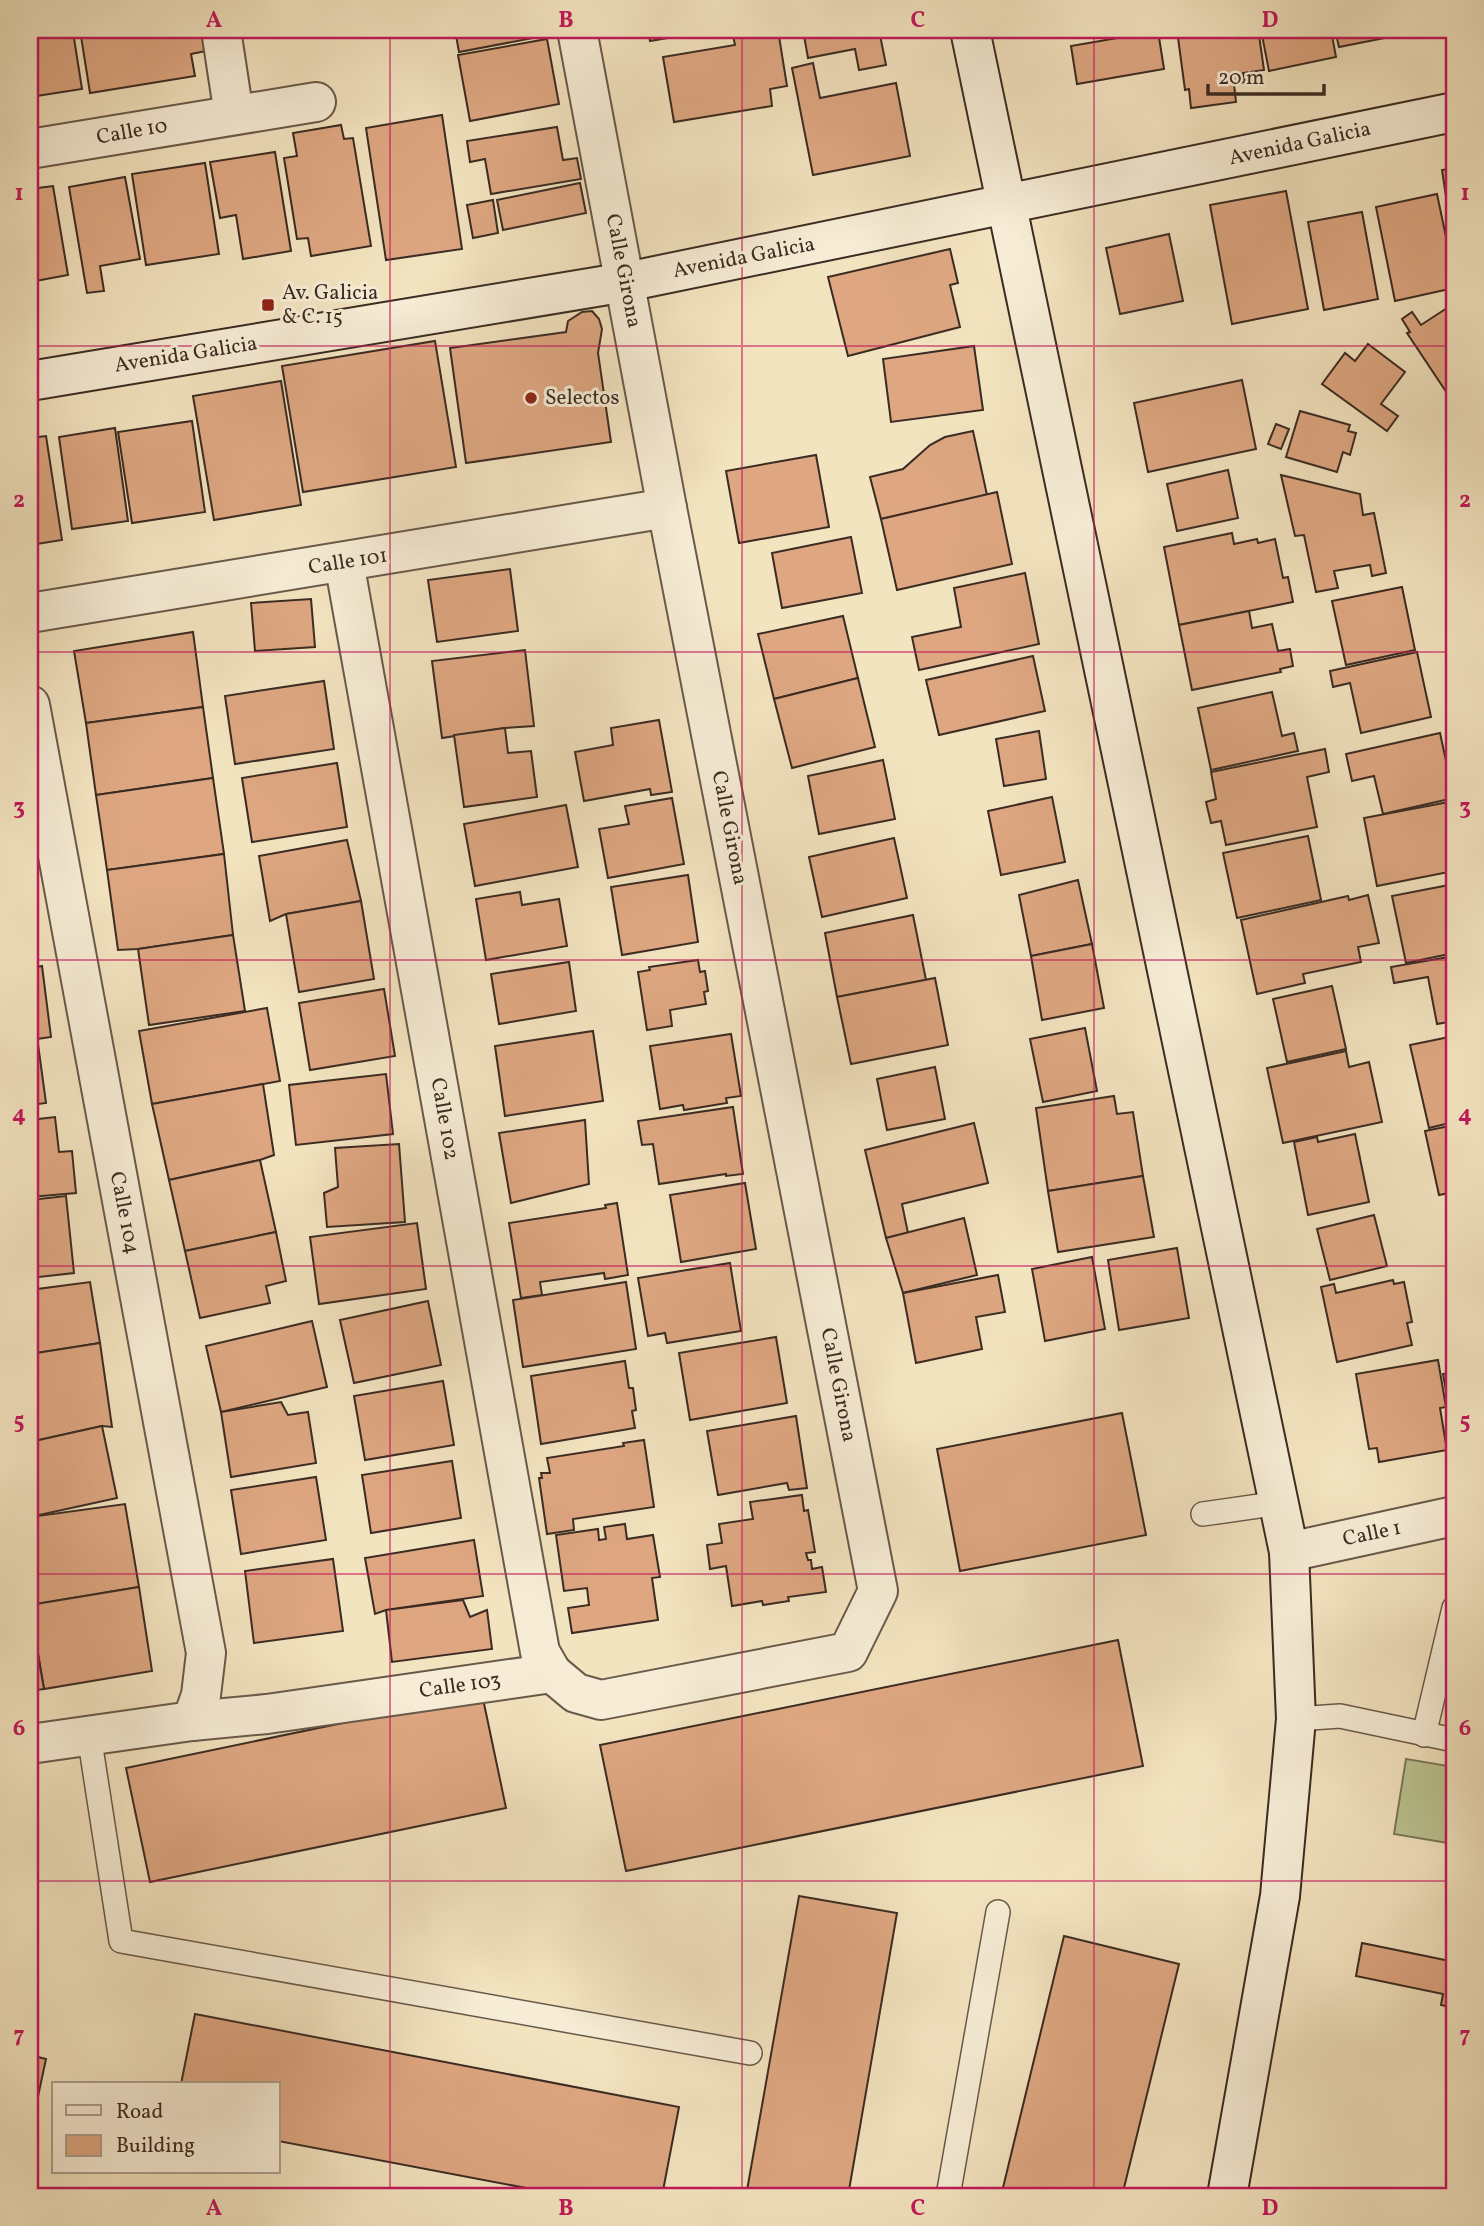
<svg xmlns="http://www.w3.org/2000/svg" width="1484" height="2226" viewBox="0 0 1484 2226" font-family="Vollkorn,serif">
  <rect width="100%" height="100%" fill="#f3e4c0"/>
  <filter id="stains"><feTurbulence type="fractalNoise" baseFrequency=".00286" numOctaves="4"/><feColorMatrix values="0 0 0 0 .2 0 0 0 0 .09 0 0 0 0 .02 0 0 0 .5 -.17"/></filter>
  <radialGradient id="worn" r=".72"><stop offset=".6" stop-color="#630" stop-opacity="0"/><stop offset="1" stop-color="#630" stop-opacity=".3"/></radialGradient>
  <polygon fill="#bbc492" stroke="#7b785a" stroke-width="2" points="1406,1759 1454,1767 1454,1844 1394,1834"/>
  <g fill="#dea782" stroke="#3b2b22" stroke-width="2">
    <polygon points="30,30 48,30 49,36 73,32 82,89 30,97"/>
    <polygon points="80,30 202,30 206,51 191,54 195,76 90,93"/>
    <polygon points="455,30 548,30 549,35 459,52"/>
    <polygon points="648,30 714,30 650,41"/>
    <polygon points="732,30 778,30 787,86 770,89 772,106 674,122 663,57 735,45"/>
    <polygon points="803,30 879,30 886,65 859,70 855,49 808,58"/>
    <polygon points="1177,30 1238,30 1239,38 1259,35 1264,70 1243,73 1245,82 1234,84 1236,102 1191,108 1189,89 1185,90"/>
    <polygon points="1261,30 1331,30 1336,57 1269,71"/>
    <polygon points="1335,30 1399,30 1400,35 1339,47"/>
    <polygon points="1158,31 1164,69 1077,84 1071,46"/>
    <polygon points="547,39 559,104 470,121 458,55"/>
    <polygon points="813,63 820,98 896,83 910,156 813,175 792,68"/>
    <polygon points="442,115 462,249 386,260 366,128"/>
    <polygon points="341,125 344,139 353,138 371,246 311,256 308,238 297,239 284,158 297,156 293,133"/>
    <polygon points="557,127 563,160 577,158 581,179 491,194 485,159 470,162 467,141"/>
    <polygon points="275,152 291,251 243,259 236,215 220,218 210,162"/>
    <polygon points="205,163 219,254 146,265 132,174"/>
    <polygon points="1454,168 1454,249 1442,170"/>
    <polygon points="125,177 140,259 100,266 104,291 87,293 69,187"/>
    <polygon points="580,183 586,213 503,230 497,200"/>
    <polygon points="53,186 68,275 30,282 30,189"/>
    <polygon points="1286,191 1308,309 1232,324 1210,205"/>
    <polygon points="1437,194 1454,275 1454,288 1395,301 1376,207"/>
    <polygon points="493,200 498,233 473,238 467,205"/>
    <polygon points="1362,212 1378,299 1324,310 1308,222"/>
    <polygon points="1169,234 1183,301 1120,314 1106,248"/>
    <polygon points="950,249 958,283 950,285 960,327 848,356 828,277"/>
    <polygon points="1447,308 1454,318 1454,384 1445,390 1407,333 1410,332 1402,319 1412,312 1421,325"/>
    <polygon points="592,311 599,319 602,329 598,353 611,442 466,463 450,348 566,332 568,321 582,312"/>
    <polygon points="435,341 456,467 303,492 282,366"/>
    <polygon points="1368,344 1405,372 1381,404 1398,416 1387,431 1322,384 1345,353 1355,361"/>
    <polygon points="974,346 983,410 891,422 883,359"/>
    <polygon points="1242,380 1256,449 1148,472 1134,403"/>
    <polygon points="281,381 301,505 214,520 193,396"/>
    <polygon points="1300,411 1350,425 1348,431 1356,433 1350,455 1343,452 1337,472 1286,457"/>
    <polygon points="192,421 205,512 132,523 118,432"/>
    <polygon points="1276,424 1289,429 1281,449 1268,444"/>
    <polygon points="115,428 128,521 72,529 59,437"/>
    <polygon points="973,431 987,495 881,519 870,477 903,469 930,445 945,437"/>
    <polygon points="46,436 62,540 30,545 30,438"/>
    <polygon points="816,455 829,527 739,543 726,471"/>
    <polygon points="1228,470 1238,518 1177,531 1167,484"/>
    <polygon points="1281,475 1360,494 1363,515 1374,513 1386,573 1372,576 1370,565 1334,571 1338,588 1316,592 1304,535 1295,536"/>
    <polygon points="997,492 1012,564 897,590 881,519"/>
    <polygon points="1232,533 1234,544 1257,539 1258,543 1275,539 1283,578 1288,577 1293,602 1179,625 1164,547"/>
    <polygon points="851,537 862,593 782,608 772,553"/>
    <polygon points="510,569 518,631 437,642 428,580"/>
    <polygon points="1025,573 1039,644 919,670 912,637 961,627 954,588"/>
    <polygon points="1402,587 1415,650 1346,665 1332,601"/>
    <polygon points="311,599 315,647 255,651 251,603"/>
    <polygon points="1249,611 1252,628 1272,624 1278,651 1290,649 1293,666 1280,669 1281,672 1192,690 1179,625"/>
    <polygon points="843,616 858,678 774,699 758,634"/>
    <polygon points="193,632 203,707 86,723 74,651"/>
    <polygon points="525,650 534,726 505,728 442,738 432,661"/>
    <polygon points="1417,652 1431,717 1361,733 1350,683 1333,687 1330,671"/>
    <polygon points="1033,656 1045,711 939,735 926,680"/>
    <polygon points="858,678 875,747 792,768 774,699"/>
    <polygon points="324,681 334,749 235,764 225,696"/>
    <polygon points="1272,692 1282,736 1294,733 1298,751 1211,770 1198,708"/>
    <polygon points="203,707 213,778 96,795 86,723"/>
    <polygon points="659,720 672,792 651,795 650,789 584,801 575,752 613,745 611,728"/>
    <polygon points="505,728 508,753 531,751 537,797 464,807 454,735"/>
    <polygon points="1039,731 1046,779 1004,786 996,739"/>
    <polygon points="1440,733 1454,798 1383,814 1374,776 1352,781 1346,754"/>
    <polygon points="1325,749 1329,772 1307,777 1317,827 1226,845 1221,821 1211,823 1206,802 1216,799 1211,772"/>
    <polygon points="883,760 895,819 819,834 808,776"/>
    <polygon points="337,763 347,827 252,842 242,778"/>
    <polygon points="213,778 224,854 107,870 96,795"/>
    <polygon points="1052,797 1065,862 1001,875 988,811"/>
    <polygon points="672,798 684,864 608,878 599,829 629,824 625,806"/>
    <polygon points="1454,801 1454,871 1377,886 1364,818"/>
    <polygon points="566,805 578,867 475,886 464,824"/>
    <polygon points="30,835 37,879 30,880"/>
    <polygon points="1308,836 1321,900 1237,918 1223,853"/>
    <polygon points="894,838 907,898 822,917 809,857"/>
    <polygon points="347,840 361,901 286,914 270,921 259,856"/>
    <polygon points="224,854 233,935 138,949 118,950 107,870"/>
    <polygon points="688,875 698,942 622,955 611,887"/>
    <polygon points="1078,880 1092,944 1031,956 1019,895"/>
    <polygon points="1454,884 1454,953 1406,963 1392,896"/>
    <polygon points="520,892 522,905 559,899 567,946 486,960 476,899"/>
    <polygon points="1368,895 1379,943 1358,947 1361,962 1303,974 1305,983 1257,994 1241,920 1348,896 1349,900"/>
    <polygon points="361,901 374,979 299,992 286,914"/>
    <polygon points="913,915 926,980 837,997 825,933"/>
    <polygon points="233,935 245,1011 149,1025 138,949"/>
    <polygon points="1092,944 1104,1008 1042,1020 1031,956"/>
    <polygon points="1454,956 1454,1021 1437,1024 1428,977 1394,983 1391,967"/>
    <polygon points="698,960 700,972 705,971 708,991 704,992 706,1004 670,1010 672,1026 647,1030 638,972 650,970 649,967"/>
    <polygon points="569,962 576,1011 499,1024 491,974"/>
    <polygon points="42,966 51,1037 30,1040 30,968"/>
    <polygon points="935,978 948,1045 851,1064 837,997"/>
    <polygon points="1332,986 1346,1049 1287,1062 1273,999"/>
    <polygon points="384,989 395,1056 310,1070 299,1003"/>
    <polygon points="267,1008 280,1081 152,1104 139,1031"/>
    <polygon points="1085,1028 1097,1091 1043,1102 1030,1039"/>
    <polygon points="593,1031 603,1101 505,1116 495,1046"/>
    <polygon points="731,1034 741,1096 726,1098 727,1103 684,1110 683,1105 660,1109 650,1046"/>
    <polygon points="1454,1036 1454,1122 1429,1128 1410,1045"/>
    <polygon points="38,1044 46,1103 30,1105 30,1045"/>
    <polygon points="1346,1051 1349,1067 1369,1062 1382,1122 1283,1143 1267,1068"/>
    <polygon points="935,1067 945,1119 887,1130 877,1079"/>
    <polygon points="386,1074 393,1134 296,1145 289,1085"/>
    <polygon points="263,1084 274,1155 260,1160 169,1180 152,1104"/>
    <polygon points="1114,1096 1117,1114 1133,1112 1143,1176 1048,1191 1036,1108"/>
    <polygon points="733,1107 743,1174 726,1176 726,1174 659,1184 653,1144 642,1145 638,1121"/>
    <polygon points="55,1117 59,1152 72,1151 76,1193 30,1197 30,1120"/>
    <polygon points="585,1120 589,1184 511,1203 499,1133"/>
    <polygon points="974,1123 988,1183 902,1204 908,1233 886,1238 865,1150"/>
    <polygon points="1454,1125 1454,1192 1439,1195 1425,1131"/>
    <polygon points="1355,1134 1369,1202 1308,1215 1294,1142 1317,1137 1318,1142"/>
    <polygon points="399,1144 405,1222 327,1227 324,1193 338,1187 335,1148"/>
    <polygon points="260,1160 276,1232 185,1251 169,1180"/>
    <polygon points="1143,1176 1154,1237 1058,1252 1048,1191"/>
    <polygon points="745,1183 756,1249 681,1262 670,1195"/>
    <polygon points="66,1196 74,1273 30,1278 30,1200"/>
    <polygon points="617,1203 628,1275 605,1279 604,1273 540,1282 542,1295 521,1298 509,1223 606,1208 605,1205"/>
    <polygon points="1374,1215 1387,1266 1330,1280 1317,1229"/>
    <polygon points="964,1218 977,1275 903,1293 886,1238"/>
    <polygon points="417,1223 426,1289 319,1304 310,1237"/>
    <polygon points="276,1232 286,1281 266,1286 270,1303 200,1318 185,1251"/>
    <polygon points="1177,1248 1189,1318 1119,1330 1108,1260"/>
    <polygon points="1092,1257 1105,1329 1045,1341 1032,1269"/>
    <polygon points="730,1263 741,1331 667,1343 665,1333 648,1336 638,1278"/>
    <polygon points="998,1275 1005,1312 976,1317 982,1349 916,1363 903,1293"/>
    <polygon points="1393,1280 1394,1284 1404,1282 1412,1322 1407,1323 1412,1345 1337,1362 1321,1287 1334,1284 1336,1293"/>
    <polygon points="90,1282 100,1343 30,1354 30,1290"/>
    <polygon points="626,1282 636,1349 523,1367 513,1300"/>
    <polygon points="428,1301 441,1365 354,1383 340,1320"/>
    <polygon points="312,1321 327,1387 221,1412 206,1346"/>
    <polygon points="776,1337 787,1403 690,1420 679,1353"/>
    <polygon points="100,1343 112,1427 102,1426 30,1442 30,1354"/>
    <polygon points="1438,1360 1446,1407 1440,1408 1447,1450 1379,1462 1377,1448 1369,1449 1356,1374"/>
    <polygon points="625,1361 629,1388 633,1388 636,1410 632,1411 635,1428 541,1444 531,1376"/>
    <polygon points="1454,1372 1454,1436 1443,1374"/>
    <polygon points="443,1381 454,1445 365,1460 354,1396"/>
    <polygon points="281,1402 288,1415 308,1412 316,1463 231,1477 221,1412"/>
    <polygon points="1122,1413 1146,1535 960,1571 937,1449"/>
    <polygon points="796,1416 807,1488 789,1490 787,1483 718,1495 707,1431"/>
    <polygon points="102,1426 117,1498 30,1517 30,1442"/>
    <polygon points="644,1440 654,1507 573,1519 574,1530 547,1534 539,1478 542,1478 541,1473 550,1473 547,1458 624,1446 623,1443"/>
    <polygon points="452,1461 461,1518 371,1533 362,1475"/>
    <polygon points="316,1477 326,1540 241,1554 231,1490"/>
    <polygon points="802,1495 804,1511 808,1510 815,1552 806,1553 808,1560 811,1560 812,1569 822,1567 826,1592 788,1597 789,1601 763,1605 762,1601 732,1606 726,1566 710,1569 707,1545 722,1543 719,1524 753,1519 750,1502"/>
    <polygon points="125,1504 139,1587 30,1605 30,1517"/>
    <polygon points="625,1524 627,1539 653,1535 660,1577 652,1578 658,1620 572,1633 568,1608 589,1605 587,1588 564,1591 556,1535 598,1529 599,1540 606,1539 604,1527"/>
    <polygon points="474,1540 483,1596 386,1610 375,1614 365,1558"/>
    <polygon points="333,1559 343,1631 254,1643 245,1571"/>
    <polygon points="139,1587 152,1671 44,1689 30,1605"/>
    <polygon points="463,1600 470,1617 487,1610 492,1649 392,1662 386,1610"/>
    <polygon points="30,1610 44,1689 30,1691"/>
    <polygon points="1118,1640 1143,1766 626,1871 600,1745"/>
    <polygon points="482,1694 506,1808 150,1882 126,1768"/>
    <polygon points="799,1896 897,1913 848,2196 746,2196"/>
    <polygon points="1064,1936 1179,1964 1122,2196 1001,2196"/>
    <polygon points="1454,1937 1454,2017 1448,2016 1450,2007 1441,2005 1443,1994 1356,1976 1362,1943 1450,1961"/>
    <polygon points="195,2014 679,2107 662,2196 568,2196 278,2141 278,2084 181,2084"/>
    <polygon points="30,2055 46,2059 30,2134"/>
    <polygon points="1331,2188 1377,2196 1330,2196"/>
  </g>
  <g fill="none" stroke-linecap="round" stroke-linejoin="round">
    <defs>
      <g id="lane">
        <polyline points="1203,1514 1279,1503"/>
        <polyline points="1296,1719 1340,1716 1454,1740"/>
        <polyline points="89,1735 121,1941 750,2053"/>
        <polyline points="1424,1735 1454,1608"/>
        <polyline points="948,2196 998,1912"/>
      </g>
      <g id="street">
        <polyline points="221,30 234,115"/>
        <polyline points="30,149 316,102"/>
        <polyline points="344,562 540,1652 552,1673"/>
        <polyline points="30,613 667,508"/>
        <polyline points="30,705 206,1653 201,1695 192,1721"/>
        <polyline points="1289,1552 1454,1516"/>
        <polyline points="30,1744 192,1721 267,1714 552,1673 576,1693 601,1700 848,1652 878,1591 667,508 577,30"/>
      </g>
      <g id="secondary">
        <polyline points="970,30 1289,1552 1296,1719 1280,1896 1227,2196"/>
        <polyline points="30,381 626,282 1454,112"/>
      </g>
    </defs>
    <use href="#lane" stroke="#69594a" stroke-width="26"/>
    <use href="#street" stroke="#69594a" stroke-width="42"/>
    <use href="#secondary" stroke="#3b2b22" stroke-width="42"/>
    <use href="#lane" stroke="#f7edd6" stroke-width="23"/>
    <use href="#street" stroke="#f7edd6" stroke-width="38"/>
    <use href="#secondary" stroke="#f7edd6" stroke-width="38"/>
  </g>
  <path fill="none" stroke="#c2185b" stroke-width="2" stroke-opacity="0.55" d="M390,30V2196M742,30V2196M1094,30V2196M30,346H1454M30,652H1454M30,960H1454M30,1266H1454M30,1574H1454M30,1881H1454"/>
  <g fill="#8f2418" stroke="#f7edd6" stroke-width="2.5">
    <rect x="261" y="298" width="14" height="14" rx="3.5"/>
    <circle cx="531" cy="398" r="7"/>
  </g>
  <g text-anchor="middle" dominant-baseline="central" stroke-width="6" stroke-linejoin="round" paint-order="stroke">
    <g font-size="21" fill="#3b2b22" stroke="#f7edd6">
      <text transform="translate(132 132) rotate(-10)">Calle 10</text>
      <text transform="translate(1300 144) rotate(-12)">Avenida Galicia</text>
      <text transform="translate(744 258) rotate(-11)">Avenida Galicia</text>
      <text transform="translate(623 271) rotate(79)">Calle Girona</text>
      <text transform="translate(186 355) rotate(-9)">Avenida Galicia</text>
      <text transform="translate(348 562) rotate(-9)">Calle 101</text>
      <text transform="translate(729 828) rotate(79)">Calle Girona</text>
      <text transform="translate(444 1119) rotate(80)">Calle 102</text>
      <text transform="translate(124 1213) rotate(79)">Calle 104</text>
      <text transform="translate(838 1385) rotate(79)">Calle Girona</text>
      <text transform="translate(1372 1534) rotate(-12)">Calle 1</text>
      <text transform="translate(460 1686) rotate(-8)">Calle 103</text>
    </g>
    <g font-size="21" fill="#3b2b22" stroke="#f7edd6" text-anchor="start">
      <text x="282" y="293">Av. Galicia<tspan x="282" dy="24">&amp; C. 15</tspan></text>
      <text x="545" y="398">Selectos</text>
    </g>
  </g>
  <rect width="1484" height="2226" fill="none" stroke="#f3e4c0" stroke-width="77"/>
  <rect x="52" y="2082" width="228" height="91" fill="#f7edd6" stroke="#ac9f8e" stroke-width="2"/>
  <rect x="66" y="2105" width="35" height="10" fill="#f7edd6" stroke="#ac9f8e" stroke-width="2"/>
  <text x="116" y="2118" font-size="21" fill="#3b2b22">Road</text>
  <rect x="66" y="2135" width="35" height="21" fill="#dea782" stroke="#ac9f8e" stroke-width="2"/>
  <text x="116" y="2152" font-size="21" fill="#3b2b22">Building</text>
  <path d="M1208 84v10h116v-10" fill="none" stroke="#3b2b22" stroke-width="3.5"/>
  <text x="1218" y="84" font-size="21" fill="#3b2b22" stroke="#f7edd6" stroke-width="5" paint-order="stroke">20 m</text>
  <rect x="38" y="38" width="1408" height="2150" fill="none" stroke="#c2185b" stroke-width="2.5"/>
  <g font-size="23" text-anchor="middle" font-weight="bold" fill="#c2185b">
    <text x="214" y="27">A</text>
    <text x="566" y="27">B</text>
    <text x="918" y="27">C</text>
    <text x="1270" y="27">D</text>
    <text x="19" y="200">1</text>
    <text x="1465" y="200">1</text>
    <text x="19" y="507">2</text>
    <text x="1465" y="507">2</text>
    <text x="19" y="814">3</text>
    <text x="1465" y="814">3</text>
    <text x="19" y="1121">4</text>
    <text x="1465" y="1121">4</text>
    <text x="19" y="1428">5</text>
    <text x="1465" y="1428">5</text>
    <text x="19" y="1735">6</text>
    <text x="1465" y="1735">6</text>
    <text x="19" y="2042">7</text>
    <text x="1465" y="2042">7</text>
    <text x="214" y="2215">A</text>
    <text x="566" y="2215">B</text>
    <text x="918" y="2215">C</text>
    <text x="1270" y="2215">D</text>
  </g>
  <rect width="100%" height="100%" filter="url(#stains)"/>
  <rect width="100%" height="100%" fill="url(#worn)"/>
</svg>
